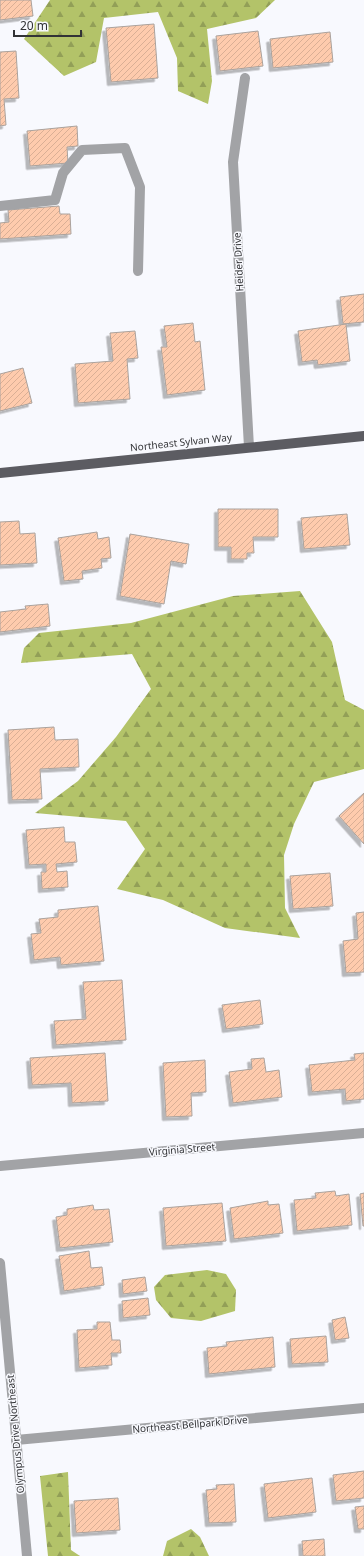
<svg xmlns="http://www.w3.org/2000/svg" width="364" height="1556" viewBox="0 0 364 1556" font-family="'Noto Sans',sans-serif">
  <defs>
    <pattern id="forest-firs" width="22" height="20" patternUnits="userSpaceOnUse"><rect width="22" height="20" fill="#b3c369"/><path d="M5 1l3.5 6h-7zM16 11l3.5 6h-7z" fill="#929f57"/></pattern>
    <pattern id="building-hatch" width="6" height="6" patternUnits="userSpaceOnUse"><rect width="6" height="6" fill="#fecbad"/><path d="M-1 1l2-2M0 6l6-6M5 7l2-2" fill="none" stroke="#daaf95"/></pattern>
    <filter id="shadow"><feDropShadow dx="-3.5" dy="3.5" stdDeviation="0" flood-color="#0004"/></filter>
  </defs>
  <rect width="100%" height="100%" fill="#f8f9fe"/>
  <g fill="url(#forest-firs)">
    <polygon points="50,0 275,0 256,18 207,29 212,81 208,104 178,91 177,58 158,12 104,18 96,62 64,76 24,39"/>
    <polygon points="300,591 332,642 345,700 364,710 364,769 314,782 294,824 284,855 285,908 300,938 225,928 163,900 117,889 145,849 126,821 35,813 78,781 116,737 151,689 132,654 21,663 24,648 39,633 131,623 233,596"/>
    <polygon points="207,1270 226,1274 236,1290 235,1311 201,1321 171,1318 156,1300 154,1287 165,1275"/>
    <polygon points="68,1472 71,1550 80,1556 48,1556 40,1476"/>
    <polygon points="191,1529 200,1537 209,1556 163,1556 167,1541"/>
  </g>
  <g fill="url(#building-hatch)" stroke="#aaa29d" filter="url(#shadow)">
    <polygon points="0,0 31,0 33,16 0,20"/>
    <polygon points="154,24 158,78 111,82 106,28"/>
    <polygon points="258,31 263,66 220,71 216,36"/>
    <polygon points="330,32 333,62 273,68 270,39"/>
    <polygon points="16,51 19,98 4,99 6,125 0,126 0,52"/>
    <polygon points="77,126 78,146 67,147 68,163 30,166 27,131"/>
    <polygon points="59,206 60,214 70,214 71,234 0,239 0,223 9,222 8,210"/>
    <polygon points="364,294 364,322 343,324 340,297"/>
    <polygon points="193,323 195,342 200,341 205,390 167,395 161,347 167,347 164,326"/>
    <polygon points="346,324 350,361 318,365 317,360 302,362 298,331"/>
    <polygon points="135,331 138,358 127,359 130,399 78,403 75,364 113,361 110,333"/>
    <polygon points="23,368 32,403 0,411 0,374"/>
    <polygon points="218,509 278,509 278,537 253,537 254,553 247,553 247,559 231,559 231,547 218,547"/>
    <polygon points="347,514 350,545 304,549 301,518"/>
    <polygon points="19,521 20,534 35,533 37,563 0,565 0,522"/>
    <polygon points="97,532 98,539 109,537 111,558 101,559 102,568 82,571 83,579 64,581 58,538"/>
    <polygon points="130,534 189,544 186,564 171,561 164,604 120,596"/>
    <polygon points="48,604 50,626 0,632 0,612 26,609 25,606"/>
    <polygon points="54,727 55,740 78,739 79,767 40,769 42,799 12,800 8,730"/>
    <polygon points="364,793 364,844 339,816"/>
    <polygon points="64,827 65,842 75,842 77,862 56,864 57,872 67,871 68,887 42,889 41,872 46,872 46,864 29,865 26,830"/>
    <polygon points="330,873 333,906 293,909 290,876"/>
    <polygon points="98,906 104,961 61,965 60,957 34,960 31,934 41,933 39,919 58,917 58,910"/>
    <polygon points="364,912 364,972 346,973 343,941 358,939 356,913"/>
    <polygon points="122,980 126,1040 56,1045 54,1021 86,1019 83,982"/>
    <polygon points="260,1000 263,1024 226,1029 222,1005"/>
    <polygon points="105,1053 108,1101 72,1103 71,1083 32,1085 30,1058"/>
    <polygon points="364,1053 364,1099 346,1101 345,1089 312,1092 309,1065 355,1060 354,1054"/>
    <polygon points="264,1058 266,1072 279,1070 282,1097 233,1103 229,1072 252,1069 251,1059"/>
    <polygon points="205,1060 206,1092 191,1093 192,1116 166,1117 163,1063"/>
    <polygon points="335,1191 336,1196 349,1194 352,1225 297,1231 294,1200 316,1198 315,1193"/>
    <polygon points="364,1193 364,1226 363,1226 360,1194"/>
    <polygon points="268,1201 268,1205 279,1204 283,1233 234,1239 230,1208"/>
    <polygon points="222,1203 226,1241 166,1246 163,1208"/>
    <polygon points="93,1205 94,1210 109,1209 113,1242 60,1248 56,1217 67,1215 67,1209"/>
    <polygon points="89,1251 91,1268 102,1267 104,1285 64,1291 59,1256"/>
    <polygon points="145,1277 147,1291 123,1294 122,1280"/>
    <polygon points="148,1298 150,1315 123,1318 122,1301"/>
    <polygon points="345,1317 349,1338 335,1340 332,1320"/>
    <polygon points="97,1322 110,1322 112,1340 120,1340 121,1353 111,1353 112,1365 79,1368 77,1330 97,1329"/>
    <polygon points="326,1336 328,1362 292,1364 290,1339"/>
    <polygon points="273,1337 275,1367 209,1374 207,1348 227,1346 226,1342"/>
    <polygon points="364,1471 364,1498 336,1501 333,1475"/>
    <polygon points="312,1478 316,1512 268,1518 264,1484"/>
    <polygon points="234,1484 236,1522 209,1523 206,1490 217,1489 216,1485"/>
    <polygon points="118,1498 120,1530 76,1533 74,1501"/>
    <polygon points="364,1506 364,1529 358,1529 355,1507"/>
    <polygon points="324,1539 325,1556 303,1556 302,1541"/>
  </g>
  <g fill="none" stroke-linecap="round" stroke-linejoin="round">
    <g stroke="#a2a3a6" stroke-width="10">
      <polyline points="245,78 233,162 249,447"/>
      <polyline points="0,206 55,200 63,173 82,150 125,148 140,187 138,271"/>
      <polyline points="0,1166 364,1133"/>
      <polyline points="0,1263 27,1556"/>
      <polyline points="16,1440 364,1408"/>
    </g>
    <polyline stroke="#5c5c62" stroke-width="10" points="0,473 364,436"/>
  </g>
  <g text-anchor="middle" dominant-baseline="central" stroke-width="3" stroke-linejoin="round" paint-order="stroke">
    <g font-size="10" fill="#323336" stroke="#f8f9fe">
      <text transform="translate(238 262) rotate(-93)">Heider Drive</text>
      <text transform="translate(181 442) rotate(-6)">Northeast Sylvan Way</text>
      <text transform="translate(182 1149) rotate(-5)">Virginia Street</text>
      <text transform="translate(190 1424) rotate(-5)">Northeast Bellpark Drive</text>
      <text transform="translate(15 1434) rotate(-95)">Olympus Drive Northeast</text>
    </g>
  </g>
  <path d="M14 30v6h67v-6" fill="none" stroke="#323336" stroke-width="2"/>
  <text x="20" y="30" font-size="12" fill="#323336" stroke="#f8f9fe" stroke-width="3" paint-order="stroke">20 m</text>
</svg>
